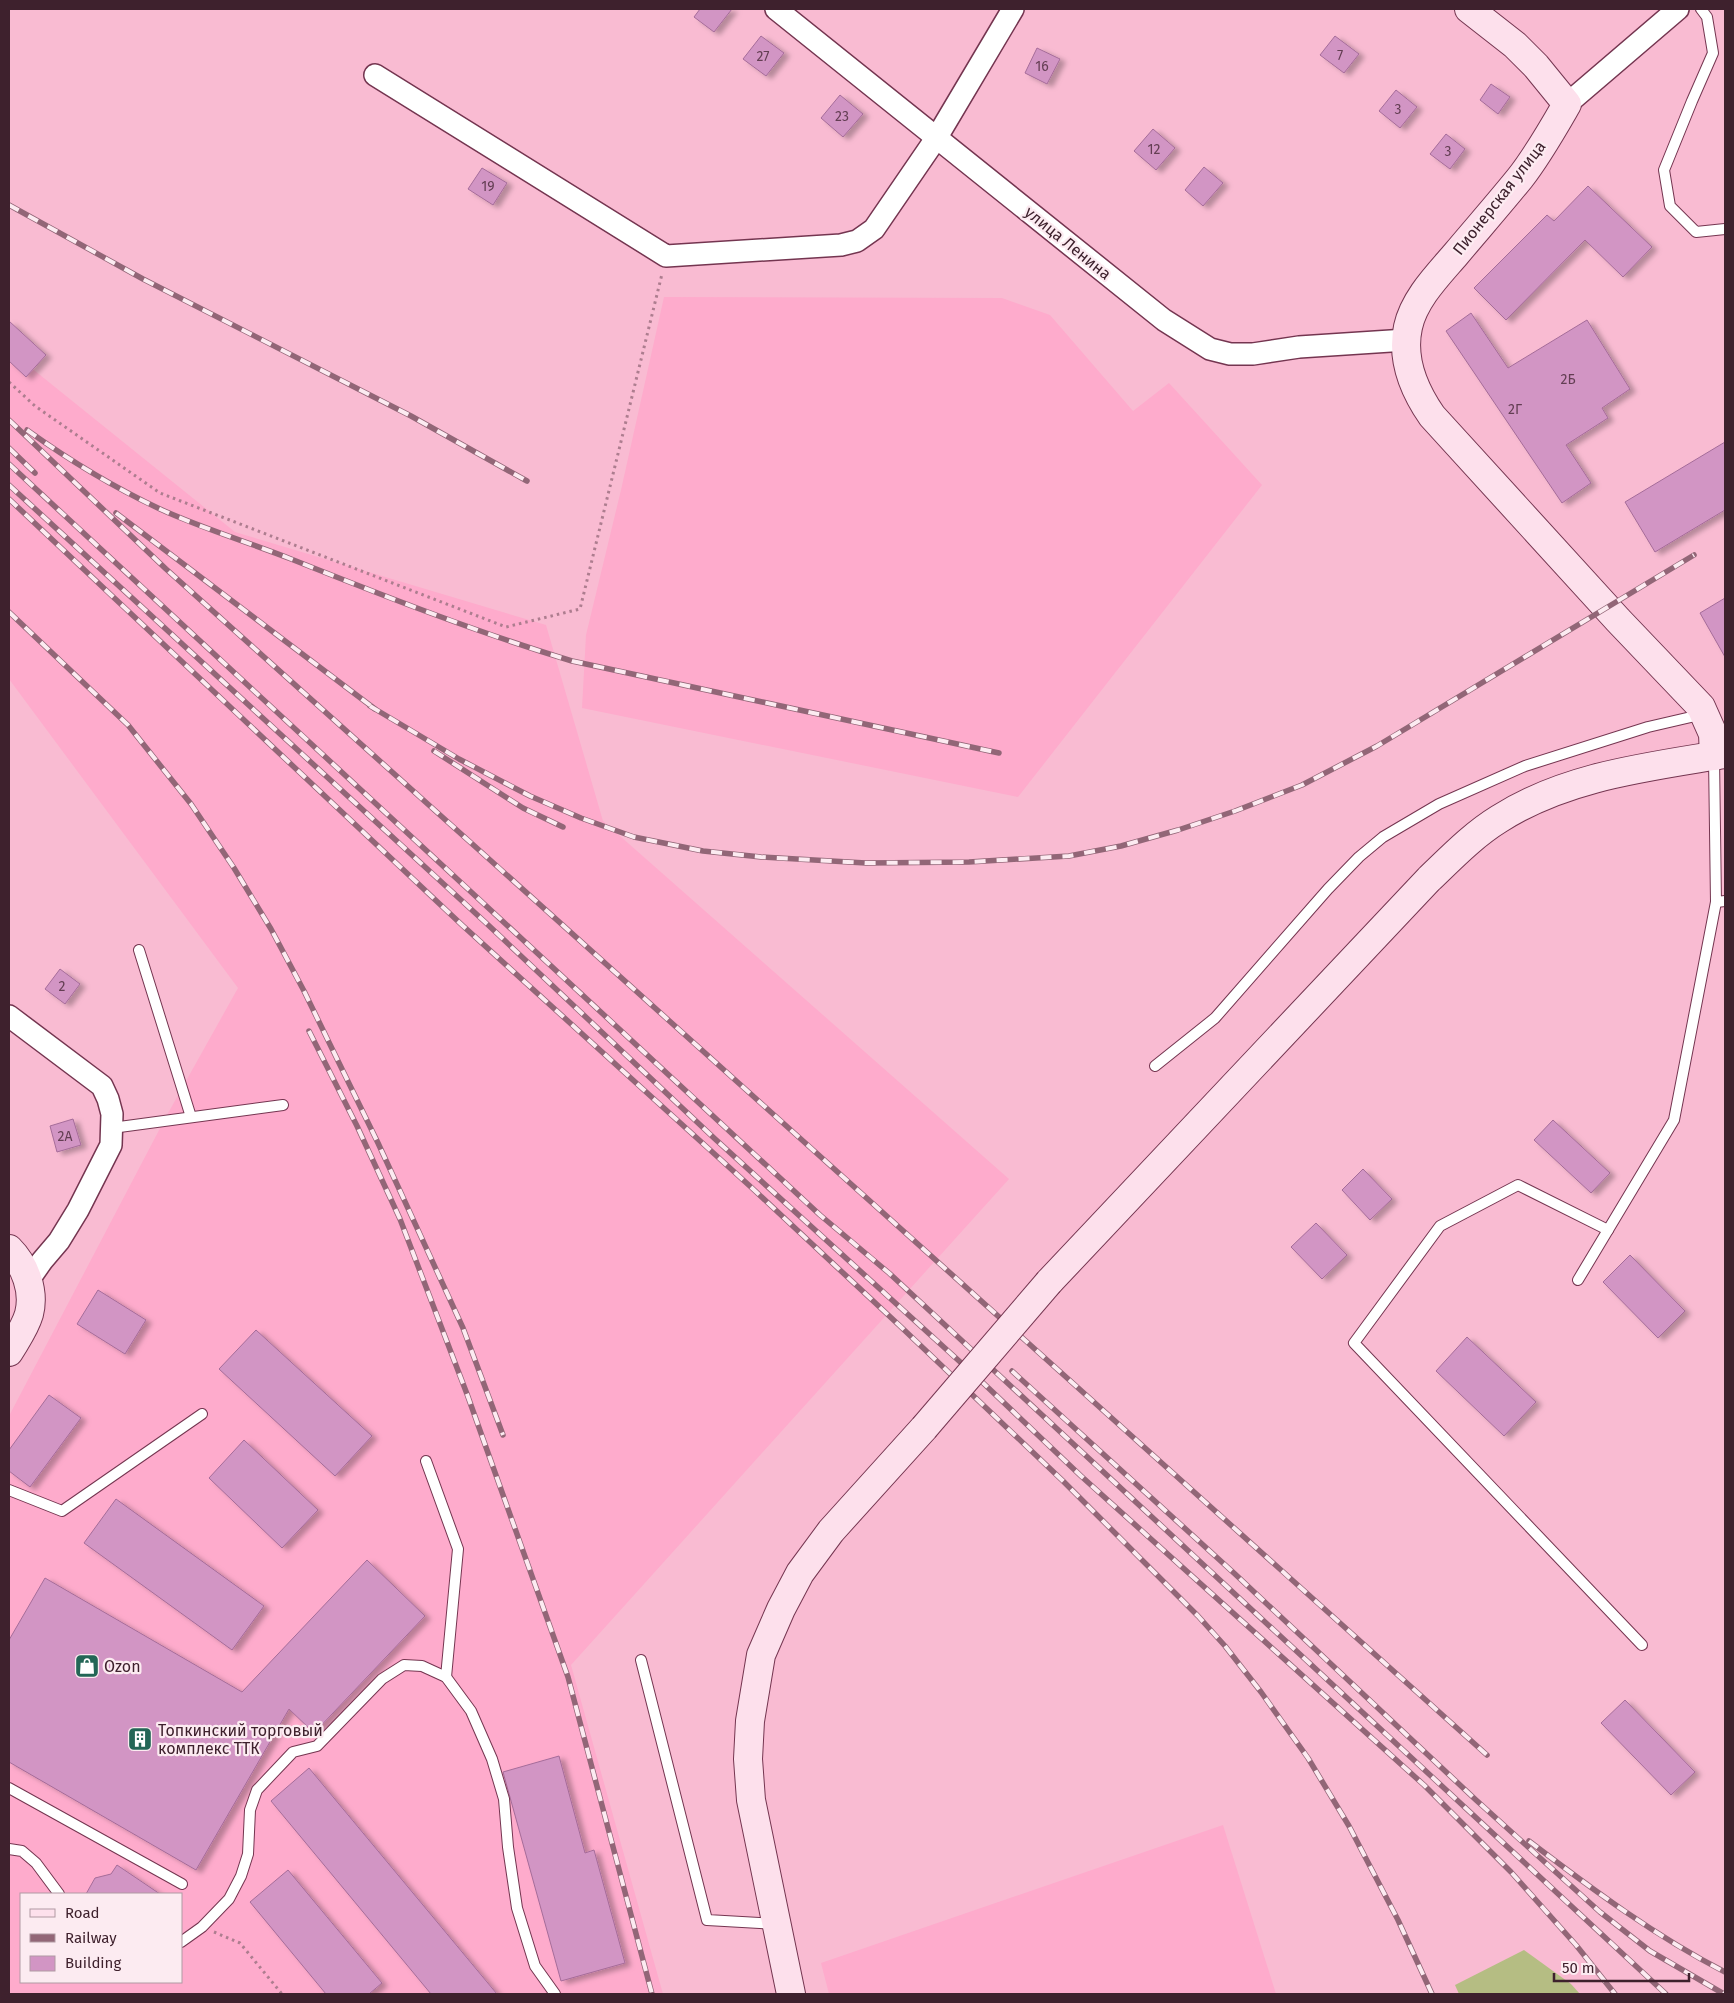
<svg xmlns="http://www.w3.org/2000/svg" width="1734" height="2003" viewBox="0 0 1734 2003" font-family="'Fira Sans',sans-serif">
  <defs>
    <filter id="shadow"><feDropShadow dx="5.5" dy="3" stdDeviation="2.5" flood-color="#0004"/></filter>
  </defs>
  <rect width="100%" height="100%" fill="#f9bbd2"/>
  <g fill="#feabcc" fill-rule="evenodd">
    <polygon points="664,297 1002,298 1050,315 1133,411 1169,383 1262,485 1018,797 582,708 586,635 621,490"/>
    <path d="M9,350L235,532L546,625L603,821L1009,1179L571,1665L663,1994H9V1416L167,1115L238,988L9,679ZM21,1894H181V1982H21Z"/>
    <polygon points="1223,1825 1276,1994 829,1994 821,1963"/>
  </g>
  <polygon fill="#b5bd83" points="1524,1950 1571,1984 1580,1994 1459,1994 1455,1985"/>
  <g fill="#d295c4" stroke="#a56c99" filter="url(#shadow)">
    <polygon points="700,9 732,9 714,32 694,17"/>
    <polygon points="761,36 784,53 766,76 743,59"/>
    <polygon points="1335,36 1359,54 1344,73 1320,55"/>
    <polygon points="1037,48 1060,59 1047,84 1025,73"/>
    <polygon points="1491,84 1510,97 1498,114 1480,100"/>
    <polygon points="1396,90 1417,107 1400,128 1379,111"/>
    <polygon points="840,95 863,114 843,137 821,118"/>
    <polygon points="1153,129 1175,148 1156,170 1134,151"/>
    <polygon points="1446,134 1465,149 1450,169 1430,154"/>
    <polygon points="1204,167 1223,183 1203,206 1185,190"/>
    <polygon points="482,168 507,183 493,205 468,189"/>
    <polygon points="1588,186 1652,247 1623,277 1585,240 1506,320 1474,288 1547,215 1554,221"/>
    <polygon points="1471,313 1508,368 1587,320 1630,389 1602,408 1608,418 1566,445 1591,483 1562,503 1446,331"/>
    <polygon points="9,321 46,355 26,377 9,361"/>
    <polygon points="1725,442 1725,510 1655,552 1625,502"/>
    <polygon points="1725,598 1725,657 1700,613"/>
    <polygon points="60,969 80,984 65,1004 45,989"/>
    <polygon points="73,1119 81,1145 57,1152 50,1126"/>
    <polygon points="1553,1120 1610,1173 1591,1193 1534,1140"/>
    <polygon points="1363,1169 1392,1199 1370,1220 1342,1190"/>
    <polygon points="1316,1223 1347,1255 1322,1279 1291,1247"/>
    <polygon points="1630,1255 1685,1311 1658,1338 1603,1282"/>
    <polygon points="98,1290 146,1320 125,1354 77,1324"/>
    <polygon points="256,1330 372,1436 335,1476 219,1369"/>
    <polygon points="1467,1337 1536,1402 1504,1436 1436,1371"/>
    <polygon points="49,1395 81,1418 30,1487 9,1471 9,1450"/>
    <polygon points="244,1440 318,1510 282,1548 209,1478"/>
    <polygon points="116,1499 264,1606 232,1650 84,1543"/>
    <polygon points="367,1560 425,1616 314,1733 289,1709 196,1870 9,1762 9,1640 45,1578 242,1692"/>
    <polygon points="1625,1700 1695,1772 1671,1795 1601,1723"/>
    <polygon points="559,1756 585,1853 594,1850 625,1963 561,1981 503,1772"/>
    <polygon points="309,1768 497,1994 431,1994 271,1801"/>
    <polygon points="117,1865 160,1894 86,1894 95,1878 111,1874"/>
    <polygon points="288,1870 382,1983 369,1994 326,1994 250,1902"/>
  </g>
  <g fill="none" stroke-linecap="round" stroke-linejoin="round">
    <defs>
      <g id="lane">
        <polyline points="1701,9 1707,17 1713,53 1692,101 1664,170 1670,206 1696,232 1725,229"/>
        <polyline points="1714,757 1716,902 1725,901"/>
        <polyline points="139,950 191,1117"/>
        <polyline points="1155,1066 1215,1018 1328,889 1359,857 1383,837 1439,804 1525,766 1648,727 1704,714"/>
        <polyline points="112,1128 283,1105"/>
        <polyline points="1608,1230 1518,1185 1440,1226 1354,1343 1642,1645"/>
        <polyline points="1578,1280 1674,1120 1716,902"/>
        <polyline points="426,1461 458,1549 446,1677"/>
        <polyline points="9,1490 62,1511 202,1414"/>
        <polyline points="641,1660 707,1920 775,1924"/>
        <polyline points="9,1788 182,1884"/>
        <polyline points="9,1849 22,1851 36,1863 59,1894"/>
        <polyline points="181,1942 202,1927 229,1899 241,1876 248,1854 250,1810 257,1790 293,1752 317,1746 382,1679 404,1665 422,1666 446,1677 471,1711 492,1759 504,1799 508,1847 517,1908 535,1966 555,1994"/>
      </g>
      <g id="street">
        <polyline points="776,9 1164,320 1210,349 1230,354 1253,354 1299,347 1406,340"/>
        <polyline points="375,75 666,256 841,245 857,241 874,229 937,137 1013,9"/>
        <polyline points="1567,104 1678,9"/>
        <polyline points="9,1016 102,1086 108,1099 112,1114 111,1145 78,1210 59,1241 42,1261 28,1281"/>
      </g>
      <g id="secondary">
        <path d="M1469,9L1515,45L1536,66L1567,104C1552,130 1538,155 1520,178C1499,204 1477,229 1456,254C1438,275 1414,299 1408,327C1401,359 1414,390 1432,416L1618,620L1701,707L1713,734L1714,756"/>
        <path d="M9,1249C25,1265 35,1291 29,1314C25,1328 16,1340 9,1352"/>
        <path d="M1049,1282L1429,879C1451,858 1473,835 1499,819C1566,776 1648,767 1725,754"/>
        <polyline points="791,1994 751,1800 748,1759 750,1721 761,1655 781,1609 800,1573 831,1531 924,1428"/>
      </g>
    </defs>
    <use href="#lane" stroke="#743550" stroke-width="12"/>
    <use href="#street" stroke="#743550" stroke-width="24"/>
    <use href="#secondary" stroke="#743550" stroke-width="30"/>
    <g stroke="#ad7d8f" stroke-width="3" stroke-dasharray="2.5 4" stroke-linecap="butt">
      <polyline points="9,382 35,406 160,493 506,627 580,609 662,274"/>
      <polyline points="214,1932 240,1943 282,1994"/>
    </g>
    <use href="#lane" stroke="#fff" stroke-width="10"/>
    <use href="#street" stroke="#fff" stroke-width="21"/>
    <use href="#secondary" stroke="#fde0ec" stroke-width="28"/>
    <defs>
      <g id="rail">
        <polyline points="9,205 143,279 411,416 527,481"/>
        <polyline points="9,420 166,569 1487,1755"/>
        <path d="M27,430C69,460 113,487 160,509C201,528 248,542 291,559C384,596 476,632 572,661L999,753"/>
        <polyline points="9,448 35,473"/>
        <polyline points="9,464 820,1215 889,1273 1666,1994"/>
        <polyline points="9,485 485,922 714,1138 980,1380 1081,1476 1424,1785 1511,1872 1576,1945 1615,1994"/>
        <polyline points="9,499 462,925 752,1188 900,1326 1063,1481 1198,1616 1225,1646 1261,1692 1308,1758 1349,1826 1398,1920 1432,1994"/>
        <polyline points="116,513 375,709"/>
        <polyline points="9,612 128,725 191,804 234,868 271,929 304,991 378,1143 463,1328 503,1435"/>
        <polyline points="370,706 459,759 530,796 581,818 634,837 703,851 761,857 866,863 969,862 1069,856 1121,846 1178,830 1235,811 1302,785 1377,746 1694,555"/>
        <polyline points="434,751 523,808 563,827"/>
        <polyline points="309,1031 357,1126 400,1219 467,1394 568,1677 652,1994"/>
        <polyline points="1012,1371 1235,1574 1476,1800 1600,1912 1650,1951 1724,1994"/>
        <path d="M1529,1841C1592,1889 1655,1936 1725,1972"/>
      </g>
    </defs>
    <use href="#rail" stroke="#926677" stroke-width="5.5"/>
    <use href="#rail" stroke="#fcebf1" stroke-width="4" stroke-dasharray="11" stroke-linecap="butt"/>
    <defs>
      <polyline id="secondary-bridge" points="924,1428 1049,1282"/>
    </defs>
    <use href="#secondary-bridge" stroke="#743550" stroke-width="30" stroke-linecap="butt"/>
    <use href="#secondary-bridge" stroke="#fde0ec" stroke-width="28"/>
  </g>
  <defs>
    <symbol id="shop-square" viewBox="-11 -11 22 22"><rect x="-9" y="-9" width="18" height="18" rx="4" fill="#236656" stroke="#fcebf1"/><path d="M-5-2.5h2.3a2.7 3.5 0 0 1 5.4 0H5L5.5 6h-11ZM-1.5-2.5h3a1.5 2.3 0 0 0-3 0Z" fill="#fff"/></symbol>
    <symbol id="building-square" viewBox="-11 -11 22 22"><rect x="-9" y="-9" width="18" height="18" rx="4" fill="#236656" stroke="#fcebf1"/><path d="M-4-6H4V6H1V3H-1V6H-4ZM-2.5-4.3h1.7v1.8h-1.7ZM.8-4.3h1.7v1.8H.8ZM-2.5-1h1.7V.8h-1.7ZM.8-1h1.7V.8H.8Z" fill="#fff"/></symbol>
  </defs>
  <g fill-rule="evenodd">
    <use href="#shop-square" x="73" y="1652" width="28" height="28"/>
    <use href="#building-square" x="126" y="1725" width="28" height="28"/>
  </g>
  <g text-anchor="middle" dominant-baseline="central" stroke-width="4.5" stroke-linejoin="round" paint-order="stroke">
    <g font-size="14" fill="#633e53">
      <text x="1340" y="55">7</text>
      <text x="763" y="56">27</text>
      <text x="1042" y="66">16</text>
      <text x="1398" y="109">3</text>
      <text x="842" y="116">23</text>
      <text x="1154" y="149">12</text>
      <text x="1448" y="151">3</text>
      <text x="488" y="186">19</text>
      <text x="1568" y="379">2Б</text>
      <text x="1515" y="409">2Г</text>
      <text x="62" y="986">2</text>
      <text x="65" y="1136">2А</text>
    </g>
    <g font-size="16" fill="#3e212d" stroke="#fcebf1">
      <text transform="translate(1499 198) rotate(-52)">Пионерская улица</text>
      <text transform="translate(1068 243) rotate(39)">улица Ленина</text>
    </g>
    <g font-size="16" fill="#3e212d" stroke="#fcebf1" text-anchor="start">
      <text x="104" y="1666">Ozon</text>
      <text x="158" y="1730">Топкинский торговый<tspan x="158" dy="18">комплекс ТТК</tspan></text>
    </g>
  </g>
  <rect width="1734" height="2003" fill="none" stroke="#3e212d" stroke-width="20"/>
  <rect x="20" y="1893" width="162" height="90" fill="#fcebf1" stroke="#b09aa3"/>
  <rect x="30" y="1909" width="25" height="8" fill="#fde0ec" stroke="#b09aa3"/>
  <text x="65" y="1918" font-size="15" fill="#3e212d">Road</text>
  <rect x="30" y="1934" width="25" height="8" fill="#926677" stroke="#b09aa3"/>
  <text x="65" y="1943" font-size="15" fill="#3e212d">Railway</text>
  <rect x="30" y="1956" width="25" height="15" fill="#d295c4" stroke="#b09aa3"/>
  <text x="65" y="1968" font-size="15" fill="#3e212d">Building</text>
  <path d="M1554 1973v8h135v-8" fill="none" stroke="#3e212d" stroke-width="2.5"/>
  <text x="1562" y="1973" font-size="15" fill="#3e212d" stroke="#fcebf1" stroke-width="4" paint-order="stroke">50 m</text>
</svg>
